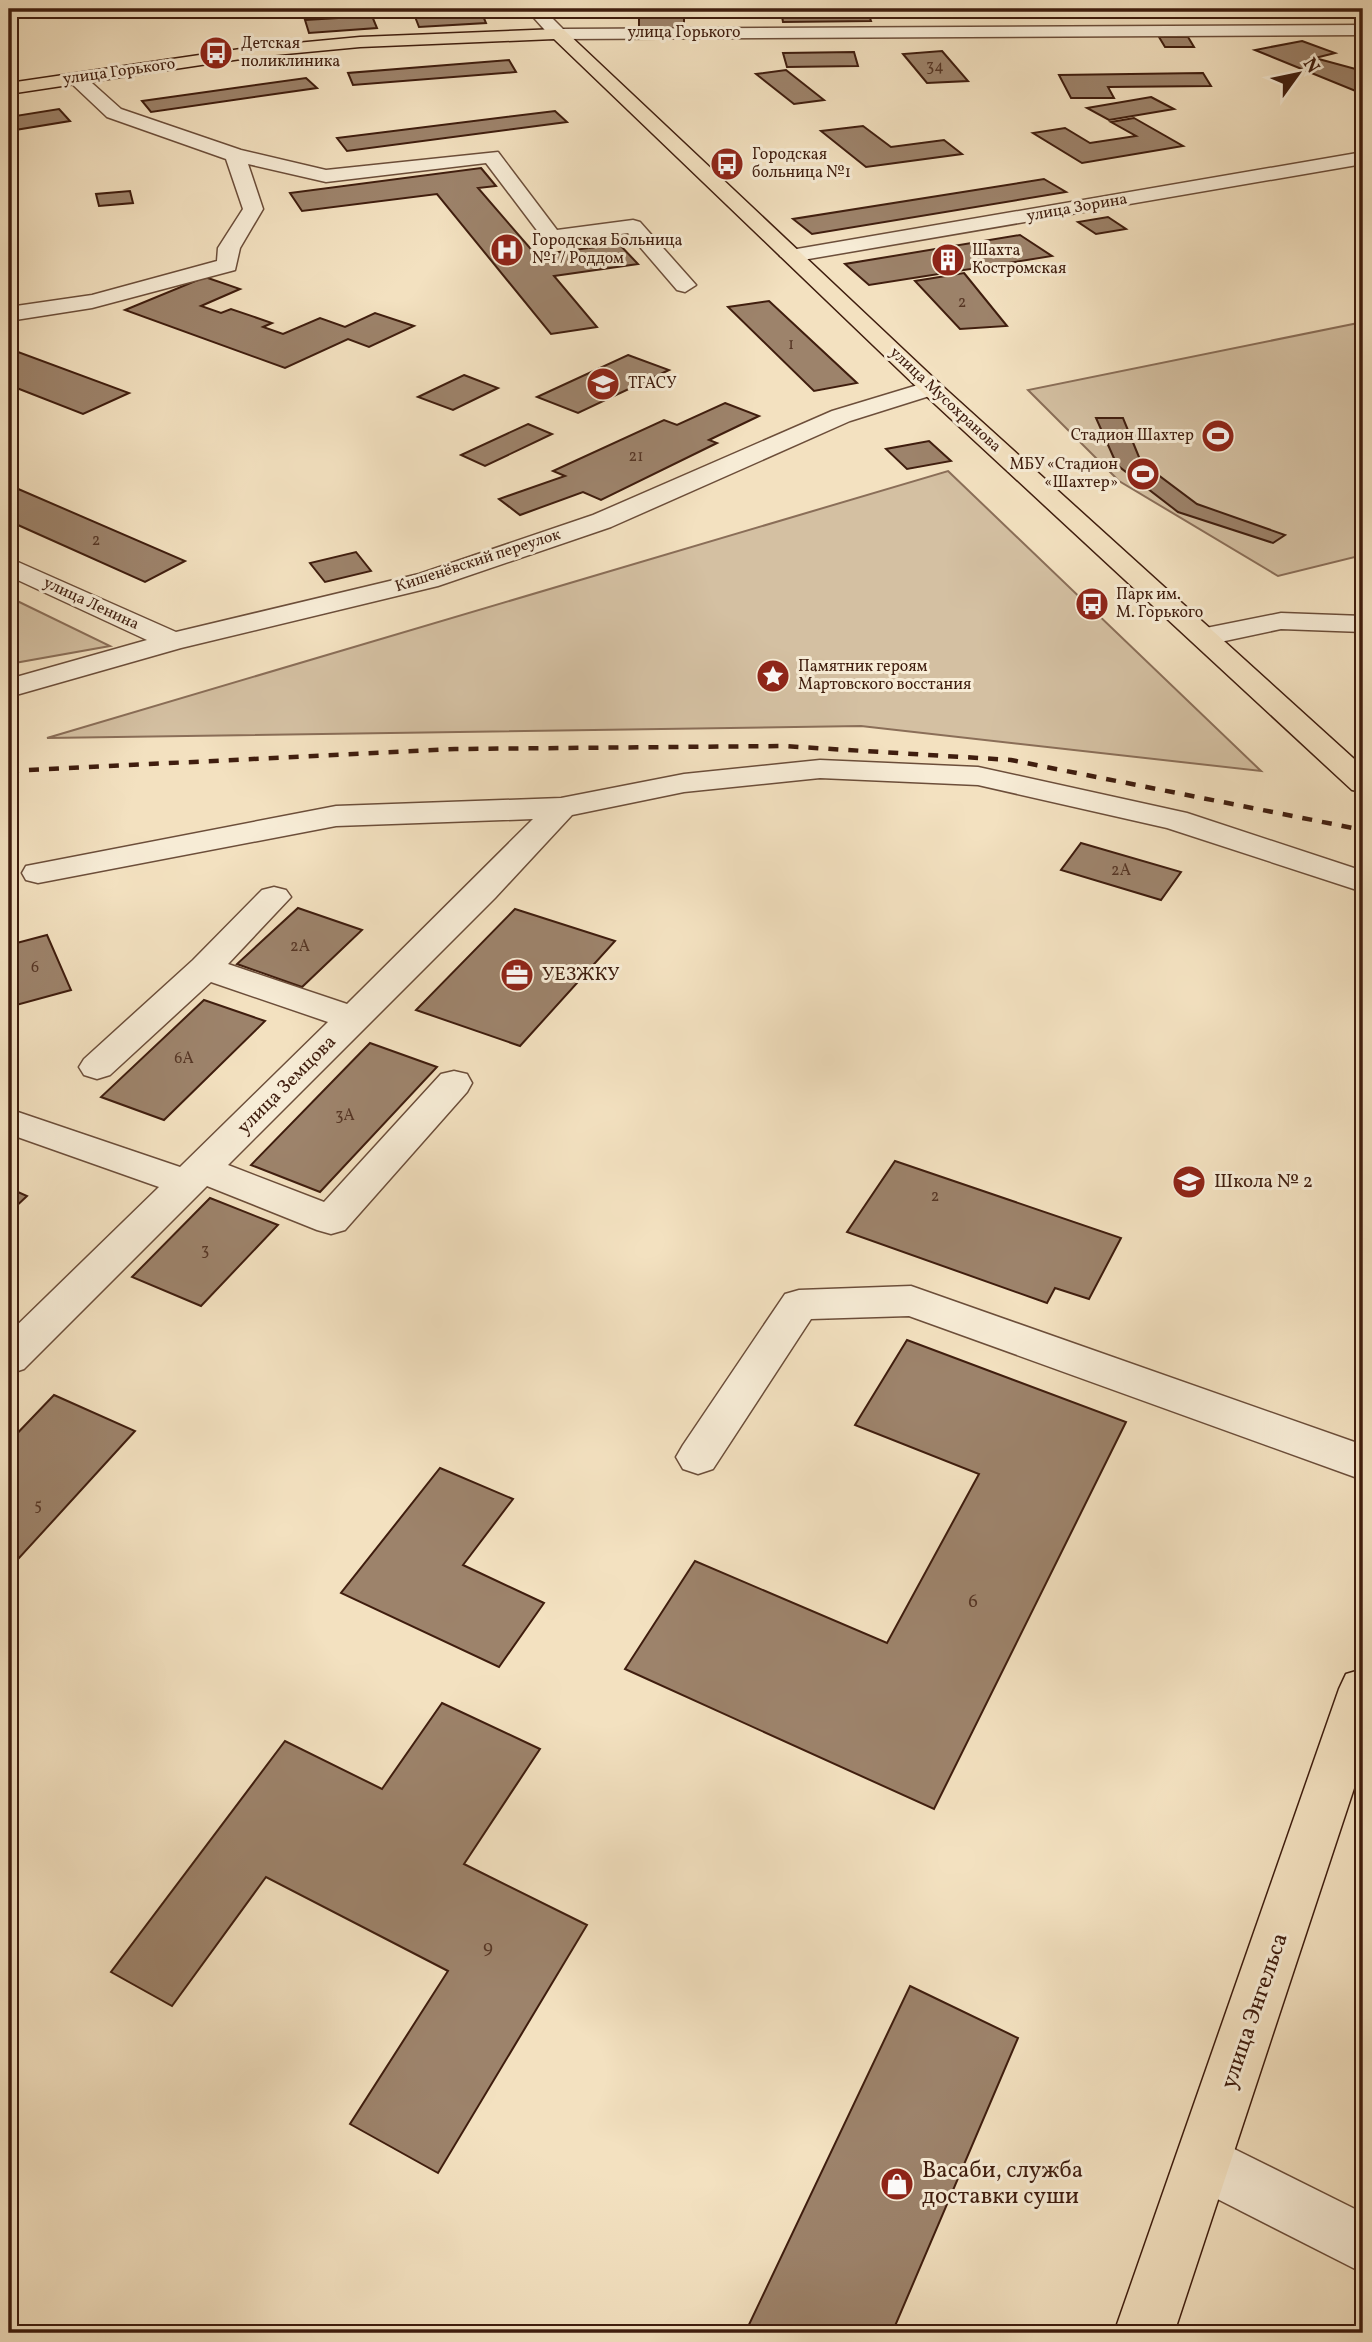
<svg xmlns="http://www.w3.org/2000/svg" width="1372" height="2342" viewBox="0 0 1372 2342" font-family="Vollkorn,serif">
  <rect width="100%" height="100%" fill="#f3e1c0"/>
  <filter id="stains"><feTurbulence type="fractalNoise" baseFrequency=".00286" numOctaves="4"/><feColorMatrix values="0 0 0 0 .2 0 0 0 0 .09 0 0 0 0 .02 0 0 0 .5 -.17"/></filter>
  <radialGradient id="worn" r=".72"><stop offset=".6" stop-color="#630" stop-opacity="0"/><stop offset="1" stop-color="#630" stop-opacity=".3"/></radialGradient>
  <g fill="#d4c0a2" stroke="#8a6e58" stroke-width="2">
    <polygon points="1363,322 1363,555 1278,576 1119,481 1028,390"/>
    <polygon points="948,471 1261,771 861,726 47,738"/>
    <polygon points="9,597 110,646 9,664"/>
  </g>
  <g fill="#9d836b" stroke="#3f1d0e" stroke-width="2">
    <rect x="639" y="9" width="45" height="19"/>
    <polygon points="904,9 1019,9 1022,17 905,16"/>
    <polygon points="1050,9 1133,9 1137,16 1054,16"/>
    <polygon points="1178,9 1260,9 1263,13 1182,14"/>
    <polygon points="1308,9 1363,9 1363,12 1311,13"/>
    <polygon points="867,10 871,21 783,22 781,11"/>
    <polygon points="481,11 486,23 419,27 414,14"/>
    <polygon points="372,16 377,28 309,33 305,20"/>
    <polygon points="1159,37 1188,37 1194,47 1165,47"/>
    <polygon points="1302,41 1335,53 1315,58 1363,71 1363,94 1255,50"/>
    <polygon points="942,51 968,81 927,83 903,54"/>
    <polygon points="854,52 858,66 787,67 783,53"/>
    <polygon points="509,60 516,72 353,85 348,73"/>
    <polygon points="786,70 824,100 794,104 756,74"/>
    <polygon points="1203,73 1211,86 1108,87 1114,98 1071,98 1059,75"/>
    <polygon points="306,78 317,88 151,112 142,101"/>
    <polygon points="1151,97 1174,109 1109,120 1087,108"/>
    <polygon points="59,109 70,121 9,131 9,117"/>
    <polygon points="555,111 567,122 347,151 337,138"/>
    <polygon points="1134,118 1183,146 1082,163 1033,133 1065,128 1090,143 1136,136 1111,122"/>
    <polygon points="863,126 891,147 944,140 962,154 866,167 821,131"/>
    <polygon points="481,168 496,186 478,188 536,255 619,244 638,264 554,276 597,327 551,334 437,194 302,211 290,193"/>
    <polygon points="1044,179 1066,192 812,234 793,219"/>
    <polygon points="130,191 133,203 99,206 96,194"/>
    <polygon points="1108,217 1126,229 1096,234 1078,222"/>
    <polygon points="1020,235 1052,256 869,285 845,264"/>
    <polygon points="964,273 1007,326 960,329 915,281"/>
    <polygon points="205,277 240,289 201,306 221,313 231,309 272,323 263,327 283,334 320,318 345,327 375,313 414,326 369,347 348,339 285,368 125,310"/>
    <polygon points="769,301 857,383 814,391 728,307"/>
    <polygon points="9,349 10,349 129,393 83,414 9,385"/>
    <polygon points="628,355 669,370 578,413 537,397"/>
    <polygon points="464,375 498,388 453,410 418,397"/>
    <polygon points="725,403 759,416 709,440 717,443 601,500 583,492 520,515 499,499 565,476 553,471 664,420 677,425"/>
    <polygon points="1096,418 1123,418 1141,462 1197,504 1285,535 1273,543 1178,512 1117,465"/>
    <polygon points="528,424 552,434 485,466 461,455"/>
    <polygon points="929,441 951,461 907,469 886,449"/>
    <polygon points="9,485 185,561 145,582 9,521"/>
    <polygon points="356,552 371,571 325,582 310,563"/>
    <polygon points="1081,843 1181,872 1161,900 1061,870"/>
    <polygon points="298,908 362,930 302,987 237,964"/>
    <polygon points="515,909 615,941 520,1046 416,1010"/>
    <polygon points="47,935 71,990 9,1007 9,945"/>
    <polygon points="204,1000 265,1021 164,1120 101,1097"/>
    <polygon points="370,1043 437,1067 320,1192 251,1165"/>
    <polygon points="895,1161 1121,1238 1089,1299 1055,1288 1047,1303 847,1232"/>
    <polygon points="9,1188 27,1196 9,1213"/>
    <polygon points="210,1198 278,1225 201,1306 132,1277"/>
    <polygon points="907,1340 1126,1422 934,1809 625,1669 695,1561 887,1643 979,1474 855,1425"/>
    <polygon points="54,1395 135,1431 9,1569 9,1442"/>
    <polygon points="440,1468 513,1499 463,1565 544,1603 499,1667 341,1593"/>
    <polygon points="442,1703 540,1749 464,1864 587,1925 438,2173 350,2124 448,1971 266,1877 172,2006 111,1972 285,1741 382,1789"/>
    <polygon points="910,1986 1018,2038 892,2333 745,2333"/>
  </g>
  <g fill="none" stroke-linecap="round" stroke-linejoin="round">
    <defs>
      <g id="minor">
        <polygon points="526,9 543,9 563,29 1363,25 1363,35 558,39 552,38"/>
        <polygon points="77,74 83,75 121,109 241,150 326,170 498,152 557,230 633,220 640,222 696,285 685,292 677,290 628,233 552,243 545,241 486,163 326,182 248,164 263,209 240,248 235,270 92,308 9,321 9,307 92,295 217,261 218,248 243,209 226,159 107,117 71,83 68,79"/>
        <polygon points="1363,152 1363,164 791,262 780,256 791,250"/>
        <polygon points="931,381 939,383 943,388 939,393 850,421 611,527 438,586 181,648 9,697 9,679 147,640 9,576 9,558 176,632 419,574 593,515 832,411"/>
        <polygon points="1281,613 1363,616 1363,632 1281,629 1206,645 1196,642 1192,636 1196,630"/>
        <polygon points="820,760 978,767 1187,813 1363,871 1363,892 1167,828 978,785 820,778 684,792 572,815 495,898 228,1165 324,1202 441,1074 454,1071 467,1074 472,1083 467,1092 345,1230 331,1234 317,1230 207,1186 24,1369 9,1374 9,1333 159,1187 9,1134 9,1109 180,1167 328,1022 211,982 110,1075 97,1079 84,1075 79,1067 84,1059 193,960 262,890 274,887 286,890 291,897 228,964 347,1004 533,819 336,826 38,883 26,880 22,873 26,866 336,806 561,798 684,774"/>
        <polygon points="911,1286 1363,1445 1363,1480 909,1316 811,1319 713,1469 698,1474 683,1469 676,1457 683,1445 785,1294 799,1290"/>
        <polygon points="1204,2134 1363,2213 1363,2273 1184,2182 1176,2162 1184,2142"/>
      </g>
      <g id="major">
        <polygon points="558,29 564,30 939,383 1363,767 1363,792 1352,790 923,393 554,39 360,47 254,57 9,94 9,83 254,47 360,37"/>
        <polygon points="1363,1669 1363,1761 1174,2333 1114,2333 1339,1689 1346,1674"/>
      </g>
    </defs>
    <use href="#minor" stroke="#6c4e3a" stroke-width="3"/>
    <use href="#major" stroke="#3f1d0e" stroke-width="3"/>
    <use href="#minor" fill="#f7ecd6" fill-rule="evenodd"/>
    <use href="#major" fill="#f3e1c0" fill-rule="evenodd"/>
    <polyline stroke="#3f1d0e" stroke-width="4.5" stroke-dasharray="10 10" stroke-linecap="butt" points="9,771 455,749 783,746 1011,760 1363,830"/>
  </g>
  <defs>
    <symbol id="bus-disc" viewBox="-11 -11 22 22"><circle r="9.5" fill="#8f2418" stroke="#f7ecd6"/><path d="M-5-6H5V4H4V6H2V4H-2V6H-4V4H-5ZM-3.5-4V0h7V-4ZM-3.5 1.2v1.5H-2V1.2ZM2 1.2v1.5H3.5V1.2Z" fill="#fff"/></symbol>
    <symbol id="hospital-disc" viewBox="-11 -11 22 22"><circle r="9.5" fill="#8f2418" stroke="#f7ecd6"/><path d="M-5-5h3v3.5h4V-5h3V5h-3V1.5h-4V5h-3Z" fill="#fff"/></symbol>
    <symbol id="building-disc" viewBox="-11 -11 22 22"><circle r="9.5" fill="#8f2418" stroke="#f7ecd6"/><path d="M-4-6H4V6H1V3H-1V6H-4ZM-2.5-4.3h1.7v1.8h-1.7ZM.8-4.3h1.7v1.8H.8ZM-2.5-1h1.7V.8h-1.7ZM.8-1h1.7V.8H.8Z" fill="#fff"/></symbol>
    <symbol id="university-disc" viewBox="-11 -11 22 22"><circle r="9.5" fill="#8f2418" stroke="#f7ecd6"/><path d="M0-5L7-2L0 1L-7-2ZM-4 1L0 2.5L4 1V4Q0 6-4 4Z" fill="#fff"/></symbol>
    <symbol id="stadium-disc" viewBox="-11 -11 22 22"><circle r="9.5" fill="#8f2418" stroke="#f7ecd6"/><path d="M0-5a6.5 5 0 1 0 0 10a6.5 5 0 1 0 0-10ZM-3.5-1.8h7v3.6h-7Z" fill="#fff"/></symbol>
    <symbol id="sight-disc" viewBox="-11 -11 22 22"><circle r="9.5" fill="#8f2418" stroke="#f7ecd6"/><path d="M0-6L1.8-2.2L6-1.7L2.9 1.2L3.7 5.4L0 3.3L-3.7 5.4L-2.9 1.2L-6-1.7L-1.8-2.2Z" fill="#fff"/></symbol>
    <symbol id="office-disc" viewBox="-11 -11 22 22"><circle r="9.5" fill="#8f2418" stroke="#f7ecd6"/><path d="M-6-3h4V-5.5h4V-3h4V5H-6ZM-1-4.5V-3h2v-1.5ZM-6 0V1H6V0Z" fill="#fff"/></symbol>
    <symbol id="school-disc" viewBox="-11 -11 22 22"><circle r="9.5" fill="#8f2418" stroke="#f7ecd6"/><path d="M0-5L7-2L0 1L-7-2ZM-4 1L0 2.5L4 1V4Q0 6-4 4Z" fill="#fff"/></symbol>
    <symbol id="shop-disc" viewBox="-11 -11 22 22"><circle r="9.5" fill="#8f2418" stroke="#f7ecd6"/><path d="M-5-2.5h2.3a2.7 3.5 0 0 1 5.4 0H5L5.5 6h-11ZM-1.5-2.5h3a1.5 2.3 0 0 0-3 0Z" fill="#fff"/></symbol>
  </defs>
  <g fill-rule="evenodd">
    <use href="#bus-disc" x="197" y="34" width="38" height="38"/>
    <use href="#bus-disc" x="708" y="145" width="38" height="38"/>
    <use href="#hospital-disc" x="488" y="231" width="38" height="38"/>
    <use href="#building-disc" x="929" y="241" width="38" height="38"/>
    <use href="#university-disc" x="584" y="365" width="38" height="38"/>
    <use href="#stadium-disc" x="1199" y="417" width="38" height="38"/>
    <use href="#stadium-disc" x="1124" y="455" width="38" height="38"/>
    <use href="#bus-disc" x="1073" y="585" width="38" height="38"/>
    <use href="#sight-disc" x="754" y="657" width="38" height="38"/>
    <use href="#office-disc" x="498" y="956" width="38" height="38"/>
    <use href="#school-disc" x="1170" y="1163" width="38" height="38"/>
    <use href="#shop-disc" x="878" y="2165" width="38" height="38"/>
  </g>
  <g text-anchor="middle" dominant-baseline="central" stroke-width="6" stroke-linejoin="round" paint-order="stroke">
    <g font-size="16" fill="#3f1d0e" stroke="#f7ecd6">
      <text x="684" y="33">улица Горького</text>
      <text transform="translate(119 72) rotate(-8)">улица Горького</text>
      <text transform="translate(1077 208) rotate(-10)">улица Зорина</text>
      <text transform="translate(945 400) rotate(43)">улица Мусохранова</text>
      <text transform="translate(478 561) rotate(-18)">Кишенёвский переулок</text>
      <text transform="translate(91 604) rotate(25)">улица Ленина</text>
    </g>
    <g font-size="16" fill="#3f1d0e" stroke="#f7ecd6" text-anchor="start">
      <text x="241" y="44">Детская<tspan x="241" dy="18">поликлиника</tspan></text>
      <text x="752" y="155">Городская<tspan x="752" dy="18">больница №1</tspan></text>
      <text x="532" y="241">Городская Больница<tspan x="532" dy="18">№1 / Роддом</tspan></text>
      <text x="972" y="251">Шахта<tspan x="972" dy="18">Костромская</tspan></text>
      <text x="628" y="384">ТГАСУ</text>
      <text x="1194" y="436" text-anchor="end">Стадион Шахтер</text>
      <text x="1118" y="465" text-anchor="end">МБУ «Стадион<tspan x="1118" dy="18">«Шахтер»</tspan></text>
      <text x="1116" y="595">Парк им.<tspan x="1116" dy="18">М. Горького</tspan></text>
      <text x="798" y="667">Памятник героям<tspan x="798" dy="18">Мартовского восстания</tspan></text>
    </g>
    <g font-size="16" fill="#563625">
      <text x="935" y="67">34</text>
      <text x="962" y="303">2</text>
      <text x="791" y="345">1</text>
      <text x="636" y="457">21</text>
      <text x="96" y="541">2</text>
      <text x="1121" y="871">2А</text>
      <text x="300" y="947">2А</text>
      <text x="35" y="968">6</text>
      <text x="184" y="1059">6А</text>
      <text x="345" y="1116">3А</text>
      <text x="935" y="1197">2</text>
      <text x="205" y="1251">3</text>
      <text x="38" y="1506">5</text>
    </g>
    <g font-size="19" fill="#3f1d0e" stroke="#f7ecd6" text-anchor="start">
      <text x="542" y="975">УЕЗЖКУ</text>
      <text x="1214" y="1182">Школа № 2</text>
    </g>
    <g font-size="19" fill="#3f1d0e" stroke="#f7ecd6">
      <text transform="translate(287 1085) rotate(-45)">улица Земцова</text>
    </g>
    <g font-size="19" fill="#563625">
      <text x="973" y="1602">6</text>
      <text x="488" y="1948">9</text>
    </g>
    <g font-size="23" fill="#3f1d0e" stroke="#f7ecd6">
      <text transform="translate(1255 2011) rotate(-71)">улица Энгельса</text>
    </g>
    <g font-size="23" fill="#3f1d0e" stroke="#f7ecd6" text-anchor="start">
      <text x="922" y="2171">Васаби, служба<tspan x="922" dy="26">доставки суши</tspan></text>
    </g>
  </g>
  <rect width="1372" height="2342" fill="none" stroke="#f3e1c0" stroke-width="35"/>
  <rect x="10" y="10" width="1351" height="2321" fill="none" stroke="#3f1d0e" stroke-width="3.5"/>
  <rect x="18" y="18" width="1337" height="2307" fill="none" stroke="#3f1d0e" stroke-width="2"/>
  <g transform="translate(1298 74) rotate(57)" stroke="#f7ecd6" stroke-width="5" paint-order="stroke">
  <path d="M0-5L12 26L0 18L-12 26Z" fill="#3f1d0e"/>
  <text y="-10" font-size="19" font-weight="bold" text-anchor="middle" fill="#3f1d0e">N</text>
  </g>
  <rect width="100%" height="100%" filter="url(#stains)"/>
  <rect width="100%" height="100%" fill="url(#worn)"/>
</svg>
